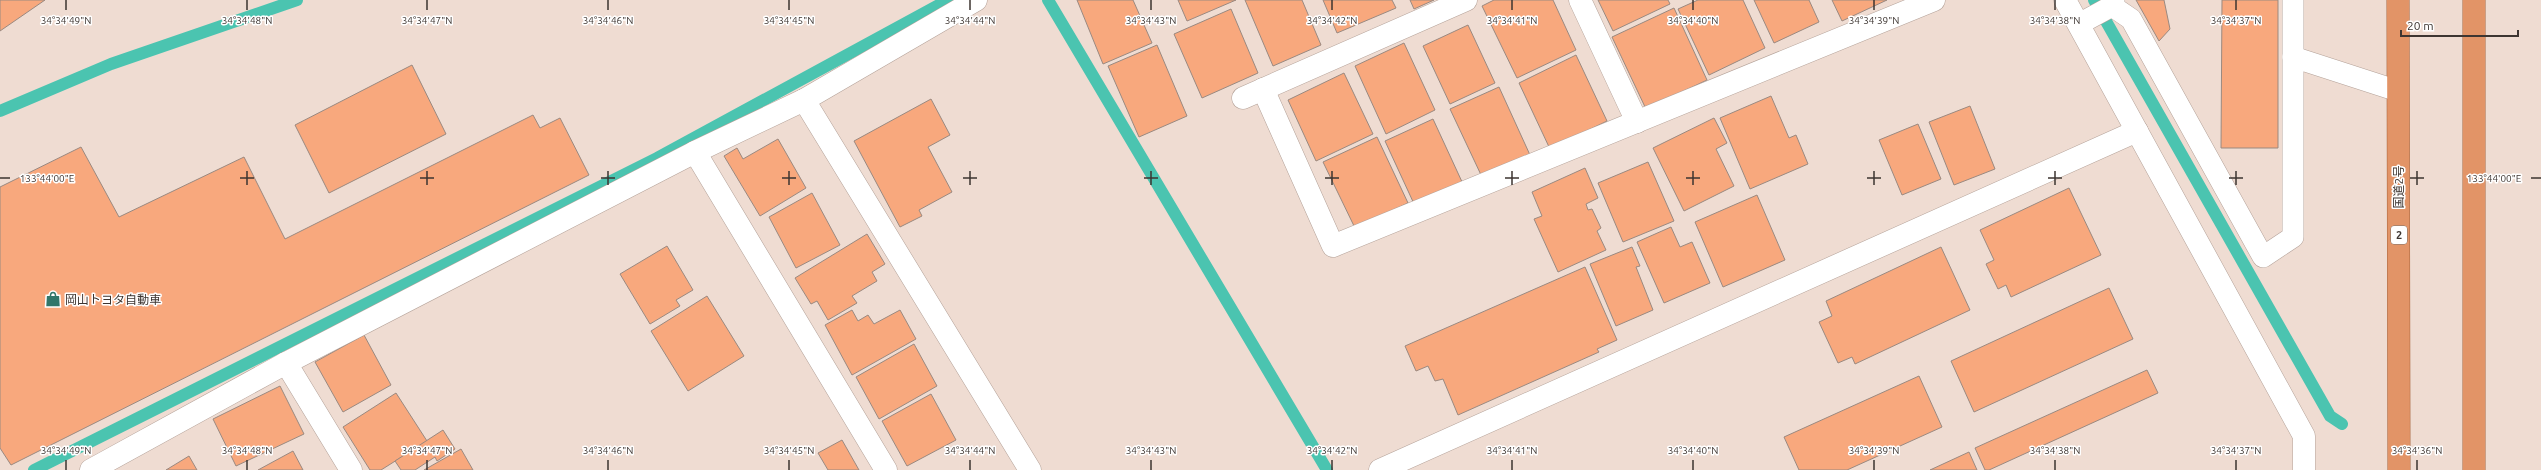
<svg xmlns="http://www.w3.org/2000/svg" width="2541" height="470" viewBox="0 0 2541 470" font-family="Ubuntu,'Noto Sans JP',sans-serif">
  <rect width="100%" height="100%" fill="#efdcd2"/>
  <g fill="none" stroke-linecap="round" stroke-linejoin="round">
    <g stroke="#4bc4b0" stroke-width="12">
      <polyline points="1048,0 1327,470"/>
      <polyline points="2094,0 2330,416 2342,424"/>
      <polyline points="0,111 111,64 297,0"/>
      <polyline points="34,470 657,158 948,0"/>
    </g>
  </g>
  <g fill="#f8a87d" stroke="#9a8980">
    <polygon points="0,0 45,0 0,31"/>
    <polygon points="1077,0 1133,0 1152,43 1103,64"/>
    <polygon points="1178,0 1236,0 1187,21"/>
    <polygon points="1245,0 1302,0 1321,45 1273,66"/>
    <polygon points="1323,0 1392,0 1396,8 1337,33"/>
    <polygon points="1410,0 1434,0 1414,9"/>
    <polygon points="1494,0 1553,0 1576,50 1517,78 1482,6"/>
    <polygon points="1598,0 1668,0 1670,4 1613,31"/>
    <polygon points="1698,0 1743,0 1765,48 1709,75 1678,9"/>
    <polygon points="1754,0 1809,0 1819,22 1774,43"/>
    <polygon points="1832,0 1887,0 1842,21"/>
    <polygon points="2136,0 2164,0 2170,29 2159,41"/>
    <polygon points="2222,0 2278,0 2278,148 2221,148"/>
    <polygon points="1674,8 1707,80 1646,109 1612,37"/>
    <polygon points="1231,9 1258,73 1202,98 1174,34"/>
    <polygon points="1468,25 1495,83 1450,104 1423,46"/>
    <polygon points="1404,43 1435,110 1386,134 1355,66"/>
    <polygon points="1157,45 1187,116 1139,137 1108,66"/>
    <polygon points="1576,55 1607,121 1550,149 1519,83"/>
    <polygon points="412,65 446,134 329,193 295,125"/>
    <polygon points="1344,73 1373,134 1316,161 1288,100"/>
    <polygon points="1499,87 1530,155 1482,177 1450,109"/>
    <polygon points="1771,96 1789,138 1796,135 1808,164 1750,189 1720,118"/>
    <polygon points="931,99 950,135 928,147 952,192 919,210 922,216 900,227 854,141"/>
    <polygon points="1970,106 1995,169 1954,185 1929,122"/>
    <polygon points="533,115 540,128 560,118 589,175 11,465 0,448 0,187 81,147 119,217 244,157 285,239"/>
    <polygon points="1714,118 1727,143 1716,149 1734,186 1684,211 1653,148"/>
    <polygon points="1433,119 1463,184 1415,206 1385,141"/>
    <polygon points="1918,124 1941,179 1902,195 1879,140"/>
    <polygon points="1377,137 1408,203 1355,228 1323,162"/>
    <polygon points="778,139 806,188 760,216 724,156 737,148 743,159"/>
    <polygon points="1648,162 1674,221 1623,242 1598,183"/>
    <polygon points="1585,168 1598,198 1586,204 1588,210 1592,209 1601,228 1597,231 1606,250 1558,272 1534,219 1542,216 1532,192"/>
    <polygon points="2069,188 2101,255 2011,297 2006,285 1998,289 1986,264 1994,260 1980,230"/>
    <polygon points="812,193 840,245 796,268 769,217"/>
    <polygon points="1757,195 1785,260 1723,287 1695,222"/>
    <polygon points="1671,227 1680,247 1692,242 1710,283 1664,303 1637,242"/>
    <polygon points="867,234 885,264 872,272 877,281 852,296 857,303 828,320 817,301 811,304 795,278"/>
    <polygon points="667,246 693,290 676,300 680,306 650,324 620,274"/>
    <polygon points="1632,247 1640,266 1636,267 1653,310 1616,326 1590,264"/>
    <polygon points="1941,247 1970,310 1855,364 1852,357 1838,363 1819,322 1832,316 1826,301"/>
    <polygon points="1585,267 1617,340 1597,349 1599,352 1458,415 1443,379 1435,381 1428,366 1416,371 1405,346"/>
    <polygon points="2109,288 2133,339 1974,412 1951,361"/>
    <polygon points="707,296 744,356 688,391 651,331"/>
    <polygon points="852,310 858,321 868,315 874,324 900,310 916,339 852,375 825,325"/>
    <polygon points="364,335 391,385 343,412 315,362"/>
    <polygon points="914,344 937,386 879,419 856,377"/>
    <polygon points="2147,370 2158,393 1989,470 1985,470 1975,448"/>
    <polygon points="1919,376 1942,427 1847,470 1799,470 1784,437"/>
    <polygon points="280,386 304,434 236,466 213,419"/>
    <polygon points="396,393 427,441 381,470 370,470 343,427"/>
    <polygon points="931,394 956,440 907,466 882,421"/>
    <polygon points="443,430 455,449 437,461 435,457 415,470 401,470 395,461"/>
    <polygon points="842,440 859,470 828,470 818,453"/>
    <polygon points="461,449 473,470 424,470"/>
    <polygon points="293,451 303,470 258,470"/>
    <polygon points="1969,452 1977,470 1930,470"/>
    <polygon points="189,456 197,470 166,470"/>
  </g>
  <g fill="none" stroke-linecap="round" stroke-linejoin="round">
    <defs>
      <g id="service">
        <polyline points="2112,6 2131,19 2263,257 2293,237 2293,0"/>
        <polyline points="2079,24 2112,6 2114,0"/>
        <polyline points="2293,57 2398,91"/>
      </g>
      <g id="minor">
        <polyline points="1580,0 1637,122"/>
        <polyline points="2065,0 2304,436 2304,470"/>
        <polyline points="1263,89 1333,246 1934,0"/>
        <polyline points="1243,98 1466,0"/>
        <polyline points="804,100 1030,470"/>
        <polyline points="695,152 886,470"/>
        <polyline points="286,363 351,470"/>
        <polyline points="91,470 286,363 695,152 804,100 976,0"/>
        <polyline points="1380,470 2137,131"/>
      </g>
      <g id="trunk">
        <polyline points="2398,0 2399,470"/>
        <polyline points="2474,0 2474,470"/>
      </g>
    </defs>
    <use href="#service" stroke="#b4a299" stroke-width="22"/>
    <use href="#minor" stroke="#b4a299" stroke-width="23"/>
    <use href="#trunk" stroke="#a4623b" stroke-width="23"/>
    <use href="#service" stroke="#fff" stroke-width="21"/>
    <use href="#minor" stroke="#fff" stroke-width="22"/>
    <use href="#trunk" stroke="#e29467" stroke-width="22"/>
  </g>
  <path fill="none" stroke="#3d3531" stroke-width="1.5" d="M66,0V10M247,0V10M427,0V10M608,0V10M789,0V10M970,0V10M1151,0V10M1332,0V10M1512,0V10M1693,0V10M1874,0V10M2055,0V10M2236,0V10M247,171V185M427,171V185M608,171V185M789,171V185M970,171V185M1151,171V185M1332,171V185M1512,171V185M1693,171V185M1874,171V185M2055,171V185M2236,171V185M2417,171V185M0,178H10M240,178H254M420,178H434M601,178H615M782,178H796M963,178H977M1144,178H1158M1325,178H1339M1505,178H1519M1686,178H1700M1867,178H1881M2048,178H2062M2229,178H2243M2410,178H2424M2531,178H2541M66,460V470M247,460V470M427,460V470M608,460V470M789,460V470M970,460V470M1151,460V470M1332,460V470M1512,460V470M1693,460V470M1874,460V470M2055,460V470M2236,460V470M2417,460V470"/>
  <defs>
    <symbol id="shop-bare" viewBox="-9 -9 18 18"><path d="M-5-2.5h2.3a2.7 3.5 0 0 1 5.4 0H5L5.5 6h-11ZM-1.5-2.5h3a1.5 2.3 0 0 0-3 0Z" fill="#31766a" stroke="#fff" stroke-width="2.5" paint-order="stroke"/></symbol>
  </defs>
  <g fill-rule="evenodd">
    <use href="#shop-bare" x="42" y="288" width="22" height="22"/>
  </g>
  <g text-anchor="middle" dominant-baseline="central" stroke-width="3" stroke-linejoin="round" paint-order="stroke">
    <rect fill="#fff" stroke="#77726f" stroke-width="1" x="2391" y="226" width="16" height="18" rx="3"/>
    <g font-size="11" font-weight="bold" fill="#3d3531">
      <text x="2399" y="235">2</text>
    </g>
    <g font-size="12" fill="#3d3531" stroke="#fff">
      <text transform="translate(2398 187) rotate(-90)">国道2号</text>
    </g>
    <g font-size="12" fill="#3d3531" stroke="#fff" text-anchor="start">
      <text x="65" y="299">岡山トヨタ自動車</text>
    </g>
  </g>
  <g font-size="10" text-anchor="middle" fill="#3d3531" stroke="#fff" stroke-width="3" stroke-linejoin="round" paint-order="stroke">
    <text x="66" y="24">34°34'49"N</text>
    <text x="247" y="24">34°34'48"N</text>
    <text x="427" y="24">34°34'47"N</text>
    <text x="608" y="24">34°34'46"N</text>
    <text x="789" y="24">34°34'45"N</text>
    <text x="970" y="24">34°34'44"N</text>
    <text x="1151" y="24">34°34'43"N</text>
    <text x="1332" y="24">34°34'42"N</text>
    <text x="1512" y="24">34°34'41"N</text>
    <text x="1693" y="24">34°34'40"N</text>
    <text x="1874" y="24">34°34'39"N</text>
    <text x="2055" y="24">34°34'38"N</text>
    <text x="2236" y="24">34°34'37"N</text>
    <text x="2494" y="182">133°44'00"E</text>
    <text x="47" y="182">133°44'00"E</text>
    <text x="66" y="454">34°34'49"N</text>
    <text x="247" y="454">34°34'48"N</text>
    <text x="427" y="454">34°34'47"N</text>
    <text x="608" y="454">34°34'46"N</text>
    <text x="789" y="454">34°34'45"N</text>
    <text x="970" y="454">34°34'44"N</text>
    <text x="1151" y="454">34°34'43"N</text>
    <text x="1332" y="454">34°34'42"N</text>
    <text x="1512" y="454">34°34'41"N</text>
    <text x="1693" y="454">34°34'40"N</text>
    <text x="1874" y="454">34°34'39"N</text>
    <text x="2055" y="454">34°34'38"N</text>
    <text x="2236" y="454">34°34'37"N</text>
    <text x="2417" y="454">34°34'36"N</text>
  </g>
  <path d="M2401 30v6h117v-6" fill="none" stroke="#3d3531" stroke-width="2"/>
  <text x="2407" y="30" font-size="12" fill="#3d3531" stroke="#ffffff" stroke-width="3" paint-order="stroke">20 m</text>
</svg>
